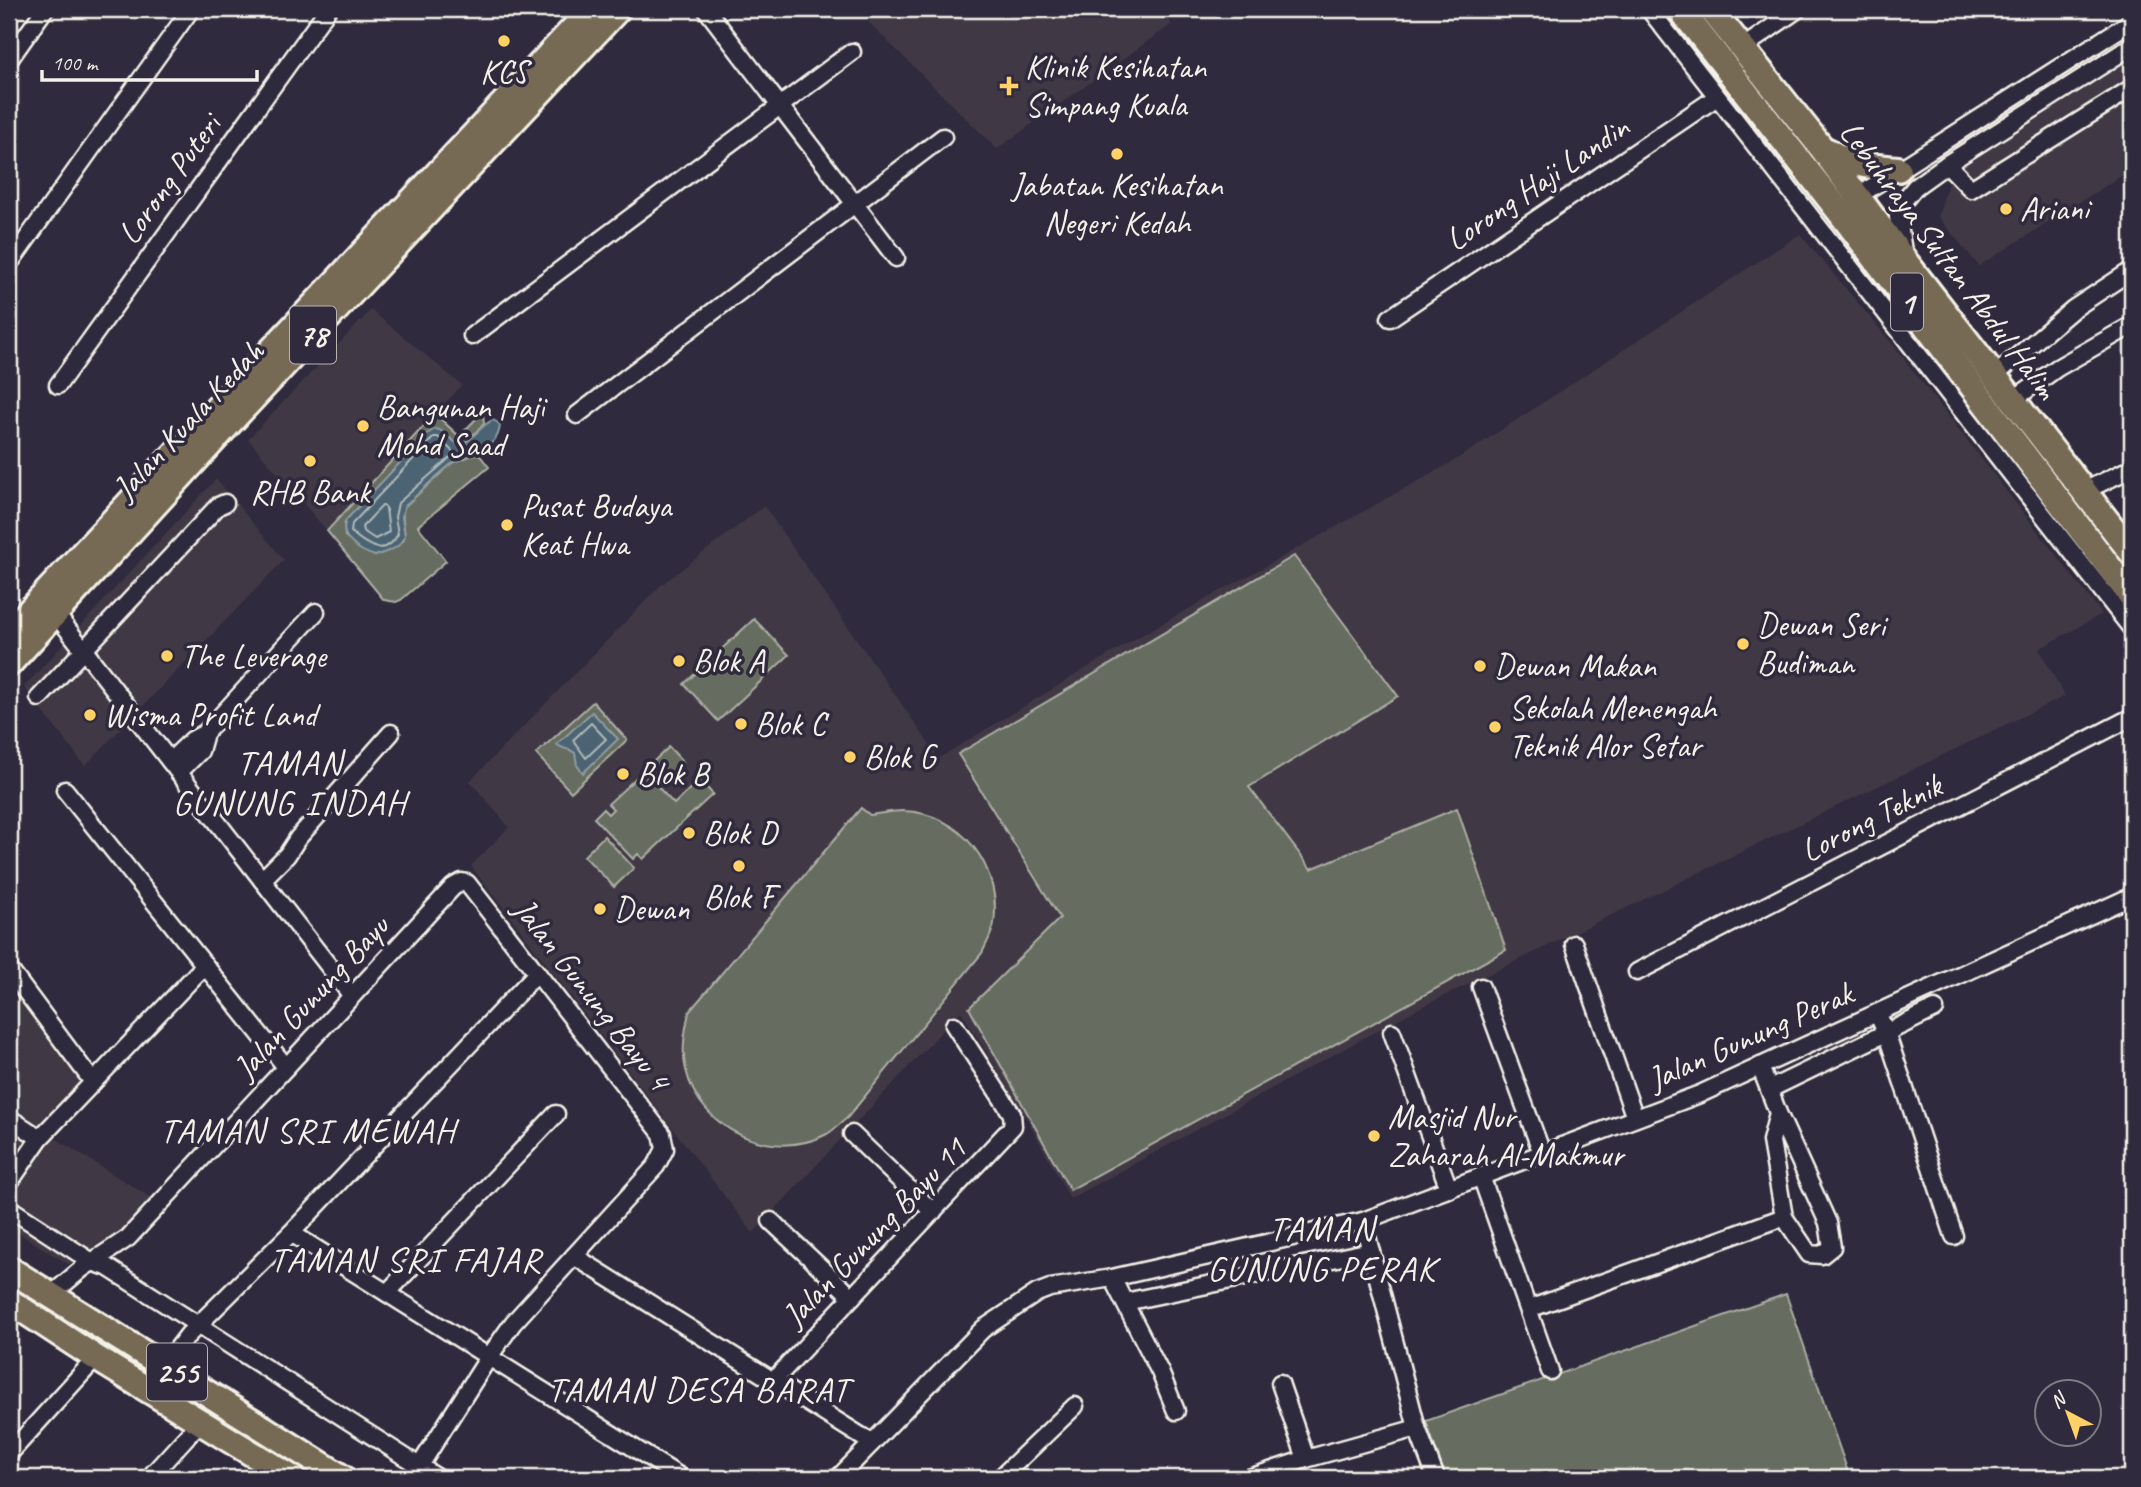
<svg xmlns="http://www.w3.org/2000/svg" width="2141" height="1487" viewBox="0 0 2141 1487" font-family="Caveat,sans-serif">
  <rect width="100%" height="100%" fill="#2f2a3d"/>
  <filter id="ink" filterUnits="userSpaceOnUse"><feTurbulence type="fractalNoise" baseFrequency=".0143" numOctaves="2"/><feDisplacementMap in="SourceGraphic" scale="14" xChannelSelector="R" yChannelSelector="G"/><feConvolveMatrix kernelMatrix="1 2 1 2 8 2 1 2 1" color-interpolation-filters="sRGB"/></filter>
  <g filter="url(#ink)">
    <g fill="#403844">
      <polygon points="855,9 1161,9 1172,24 997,149"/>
      <polygon points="1770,9 1818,9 1786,32"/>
      <polygon points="2132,54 2132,169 1979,266 1938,217 1949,179 1967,158"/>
      <polygon points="1800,234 1890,341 2102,614 2039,649 2065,696 1415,1010 1070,1199 1030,1124 961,1011 753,1233 471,866 509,827 470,781 660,586 764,506 939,758 1138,637 1454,461"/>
      <polygon points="371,310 462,385 327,531 248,439"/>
      <polygon points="216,479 284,560 85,766 24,687"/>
      <polygon points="9,985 81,1081 37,1127 153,1199 118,1237 68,1264 9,1227"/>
      <polygon points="538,1465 560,1478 526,1478"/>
    </g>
    <g fill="#666d60" stroke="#adafa4" stroke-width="2">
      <path d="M483,412L484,424L463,445H457L427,434L344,524L345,536L359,548L375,556L403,541C408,529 399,519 404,507L452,463L478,453L489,467L418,526L446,561L401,600L396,602L384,600L327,531L435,414L459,436Z"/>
      <polygon points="1294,556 1398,696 1249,787 1311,869 1457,808 1506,950 1070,1190 969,1008 1060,918 958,754"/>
      <polygon points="754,619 789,655 718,721 684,684"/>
      <polygon points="593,702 627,740 571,792 536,754"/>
      <polygon points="669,747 683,762 657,786 674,804 699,780 713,794 643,859 638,854 633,859 594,818 603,809 608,814 613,809 608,804"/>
      <path d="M861,808L870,815C880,814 892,811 903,811C961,812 1002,867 994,923C993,933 986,944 982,953L848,1117C841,1123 834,1130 827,1134C772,1163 700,1130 686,1070C681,1050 685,1031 689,1012Z"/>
      <polygon points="604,836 634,868 614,887 584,856"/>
      <polygon points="1786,1294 1850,1478 1446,1478 1426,1421"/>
    </g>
    <g fill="#4b6473" stroke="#8f9ca2" stroke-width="2">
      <path d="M493,420L500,424C500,451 465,454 450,465C434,478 419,493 404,507L402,517L405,536L399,545L391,550L375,556C359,551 338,538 346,520L427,434L435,429L440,430L460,446C473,440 479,426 493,420Z"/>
      <path d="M592,712L618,739L583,773L577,765L575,753C569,748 562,750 557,744Z"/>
    </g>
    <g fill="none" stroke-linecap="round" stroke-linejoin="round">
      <g stroke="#b0b9b9" stroke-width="2">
        <path d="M434,437H438L452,451L453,455L398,503L395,517L398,534C385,559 366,545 351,532L352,524Z"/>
        <polygon points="383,505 386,508 389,532 375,539 363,531 362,527"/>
        <polygon points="591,723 606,739 586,758 573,740"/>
      </g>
      <g stroke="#4b6473" stroke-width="16">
        <polyline points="1662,9 1917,338"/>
        <polyline points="1949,379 2015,467"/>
      </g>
      <defs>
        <g id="minor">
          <polyline points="706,9 896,258"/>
          <polyline points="1649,9 2132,629"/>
          <polyline points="1741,49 1798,9"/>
          <polyline points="9,60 45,9"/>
          <polyline points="1947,164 1971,189 2132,88"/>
          <polyline points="1858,196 2132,21"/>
          <polyline points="1903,252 1898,217 1901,204 1915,187 1947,164 2132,46"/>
          <polyline points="9,264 191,9"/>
          <polyline points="1390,318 1717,97"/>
          <polyline points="472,336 852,52"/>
          <polyline points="1994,376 2073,309 2132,270"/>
          <polyline points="58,385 328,9"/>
          <polyline points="2013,400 2057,368 2132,325"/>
          <polyline points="577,415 943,137"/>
          <polyline points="2084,491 2132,468"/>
          <polyline points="55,613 352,996"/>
          <polyline points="39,698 218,506 225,503"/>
          <polyline points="170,761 192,740 205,733 316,612"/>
          <polyline points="179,772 200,751 205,733"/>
          <polyline points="65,790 286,1067"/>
          <polyline points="262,880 287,855 298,838 391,733"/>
          <polyline points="1574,944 1635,1118"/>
          <polyline points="9,969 93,1082"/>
          <polyline points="1637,972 2132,717"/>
          <polyline points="1481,987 1542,1153"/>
          <polyline points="1877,1013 1886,1032 1954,1236"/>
          <polyline points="1392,1032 1449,1189"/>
          <polyline points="1760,1066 1778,1113 1828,1223 1832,1247 1822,1255 1809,1254 1784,1217 1771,1141 1778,1113"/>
          <polyline points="1770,1089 1935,1009"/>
          <polyline points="9,1118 40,1138"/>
          <polyline points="852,1134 933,1212"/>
          <polyline points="1481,1176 1550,1371"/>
          <polyline points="9,1183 40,1138 205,965"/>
          <polyline points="9,1208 92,1262 107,1267 438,1478"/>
          <polyline points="771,1221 852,1297"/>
          <polyline points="1363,1221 1417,1428 1436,1478"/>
          <polyline points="291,1233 682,1478"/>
          <polyline points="574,1256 872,1443"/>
          <polyline points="1112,1278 1160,1372 1176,1411"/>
          <polyline points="387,1293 556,1114"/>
          <polyline points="51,1295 83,1268 128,1238 453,887 462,882 467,883 662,1134 665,1149 656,1166 513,1323 489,1357 412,1478"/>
          <polyline points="1125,1302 1371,1251"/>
          <polyline points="1529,1309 1784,1217"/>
          <polyline points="165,1365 188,1335 291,1233 537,973"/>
          <polyline points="773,1381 1013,1126 1012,1114 954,1025"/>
          <polyline points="1280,1383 1306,1459"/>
          <polyline points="9,1454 96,1358"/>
          <polyline points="149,1478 199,1423"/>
          <polyline points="838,1478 983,1329 1037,1293 1050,1288 1112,1278 1363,1221 1700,1094 2132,896"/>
          <polyline points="1000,1478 1075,1406"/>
          <polyline points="1249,1478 1306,1459 1417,1428"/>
        </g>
        <g id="primary">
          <polyline points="1680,9 1839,211 2132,597"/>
          <polyline points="1711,9 1821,147 1905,261 2132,553"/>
          <path d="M1828,151C1851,165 1872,167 1898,169"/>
          <polyline points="9,633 222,403 592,9"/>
          <polyline points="9,664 236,416 618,9"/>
          <polyline points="9,1269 343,1478"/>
          <polyline points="9,1301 96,1358 292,1478"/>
        </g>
      </defs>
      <use href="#minor" stroke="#f4f1e8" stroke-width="21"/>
      <use href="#primary" stroke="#f4f1e8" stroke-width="30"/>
      <use href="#minor" stroke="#2f2a3d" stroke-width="16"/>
      <use href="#primary" stroke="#766a55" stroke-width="24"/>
    </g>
  </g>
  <g fill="#ffd166" stroke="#2f2a3d" stroke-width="2.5">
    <circle cx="504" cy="41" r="7"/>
    <path d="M1005.5 75.5h7v7h7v7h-7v7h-7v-7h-7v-7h7z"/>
    <circle cx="1117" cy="154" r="7"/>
    <circle cx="2006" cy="209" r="7"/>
    <circle cx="363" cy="426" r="7"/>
    <circle cx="310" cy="461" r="7"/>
    <circle cx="507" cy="525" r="7"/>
    <circle cx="1743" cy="644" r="7"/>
    <circle cx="167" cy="656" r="7"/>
    <circle cx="679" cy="661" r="7"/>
    <circle cx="1480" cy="666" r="7"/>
    <circle cx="90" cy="715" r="7"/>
    <circle cx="741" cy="724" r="7"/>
    <circle cx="1495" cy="727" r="7"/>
    <circle cx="850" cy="757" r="7"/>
    <circle cx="623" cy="774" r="7"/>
    <circle cx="689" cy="833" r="7"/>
    <circle cx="739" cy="866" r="7"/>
    <circle cx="600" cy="909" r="7"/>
    <circle cx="1374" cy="1136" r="7"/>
  </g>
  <g text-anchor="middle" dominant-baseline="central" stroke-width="7" stroke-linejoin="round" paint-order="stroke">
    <g fill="#2f2a3d" stroke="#b9b5b5" stroke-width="2">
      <rect x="1891" y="273.5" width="32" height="57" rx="5"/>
      <rect x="290" y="306.5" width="46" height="57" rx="5"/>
      <rect x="147" y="1343.5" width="60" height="57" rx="5"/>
    </g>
    <g font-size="32" font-weight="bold" fill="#f4f1e8">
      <text x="1907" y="302">1</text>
      <text x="313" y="335">78</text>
      <text x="177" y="1372">255</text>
    </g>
    <g font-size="33" fill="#f4f1e8" stroke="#2f2a3d" text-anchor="start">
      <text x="1025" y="67">Klinik Kesihatan<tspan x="1025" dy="38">Simpang Kuala</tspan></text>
      <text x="504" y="72" text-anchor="middle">KCS</text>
      <text x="1117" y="185" text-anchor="middle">Jabatan Kesihatan<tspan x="1117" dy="38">Negeri Kedah</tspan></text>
      <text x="2020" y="209">Ariani</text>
      <text x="377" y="407">Bangunan Haji<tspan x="377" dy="38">Mohd Saad</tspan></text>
      <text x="310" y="492" text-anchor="middle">RHB Bank</text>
      <text x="521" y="506">Pusat Budaya<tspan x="521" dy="38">Keat Hwa</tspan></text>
      <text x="1757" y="625">Dewan Seri<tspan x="1757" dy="38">Budiman</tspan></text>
      <text x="181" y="656">The Leverage</text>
      <text x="693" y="661">Blok A</text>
      <text x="1494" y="666">Dewan Makan</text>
      <text x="1509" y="708">Sekolah Menengah<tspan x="1509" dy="38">Teknik Alor Setar</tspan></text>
      <text x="104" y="715">Wisma Profit Land</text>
      <text x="755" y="724">Blok C</text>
      <text x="864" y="757">Blok G</text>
      <text x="637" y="774">Blok B</text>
      <text x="703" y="833">Blok D</text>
      <text x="739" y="897" text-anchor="middle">Blok F</text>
      <text x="614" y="909">Dewan</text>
      <text x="1388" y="1117">Masjid Nur<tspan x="1388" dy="38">Zaharah Al-Makmur</tspan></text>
    </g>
    <g font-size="33" fill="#f4f1e8" stroke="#2f2a3d">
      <text transform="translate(169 179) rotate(-54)">Lorong Puteri</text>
      <text transform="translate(1537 183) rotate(-34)">Lorong Haji Landin</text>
      <text transform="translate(1949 260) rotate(53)">Lebuhraya Sultan Abdul Halim</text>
      <text transform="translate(188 420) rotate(-47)">Jalan Kuala Kedah</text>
      <text transform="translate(1871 818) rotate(-27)">Lorong Teknik</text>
      <text transform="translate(592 994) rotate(52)">Jalan Gunung Bayu 4</text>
      <text transform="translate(311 997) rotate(-47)">Jalan Gunung Bayu</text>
      <text transform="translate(1750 1036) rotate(-24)">Jalan Gunung Perak</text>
      <text transform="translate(874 1232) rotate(-46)">Jalan Gunung Bayu 11</text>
    </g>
    <g font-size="35" letter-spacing="2" fill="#f4f1e8" stroke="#2f2a3d">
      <text x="290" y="762">TAMAN<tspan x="290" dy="40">GUNUNG INDAH</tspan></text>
      <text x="308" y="1130">TAMAN SRI MEWAH</text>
      <text x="1322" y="1228">TAMAN<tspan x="1322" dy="40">GUNUNG PERAK</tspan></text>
      <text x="406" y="1259">TAMAN SRI FAJAR</text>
      <text x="699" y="1389">TAMAN DESA BARAT</text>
    </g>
  </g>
  <rect width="2141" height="1487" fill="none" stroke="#2f2a3d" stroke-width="35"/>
  <rect x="18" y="18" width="2106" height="1452" fill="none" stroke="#f4f1e8" stroke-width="2.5" filter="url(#ink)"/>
  <g transform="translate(2068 1413) rotate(319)"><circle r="33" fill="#2f2a3d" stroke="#7e7a81" stroke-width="2"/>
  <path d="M0-5L12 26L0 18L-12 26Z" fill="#ffd166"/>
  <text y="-10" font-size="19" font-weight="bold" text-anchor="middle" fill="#f4f1e8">N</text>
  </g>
  <path d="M42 70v10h215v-10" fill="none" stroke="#f4f1e8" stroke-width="3.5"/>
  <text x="52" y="70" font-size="21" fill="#f4f1e8" stroke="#2f2a3d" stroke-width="5" paint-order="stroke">100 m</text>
</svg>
